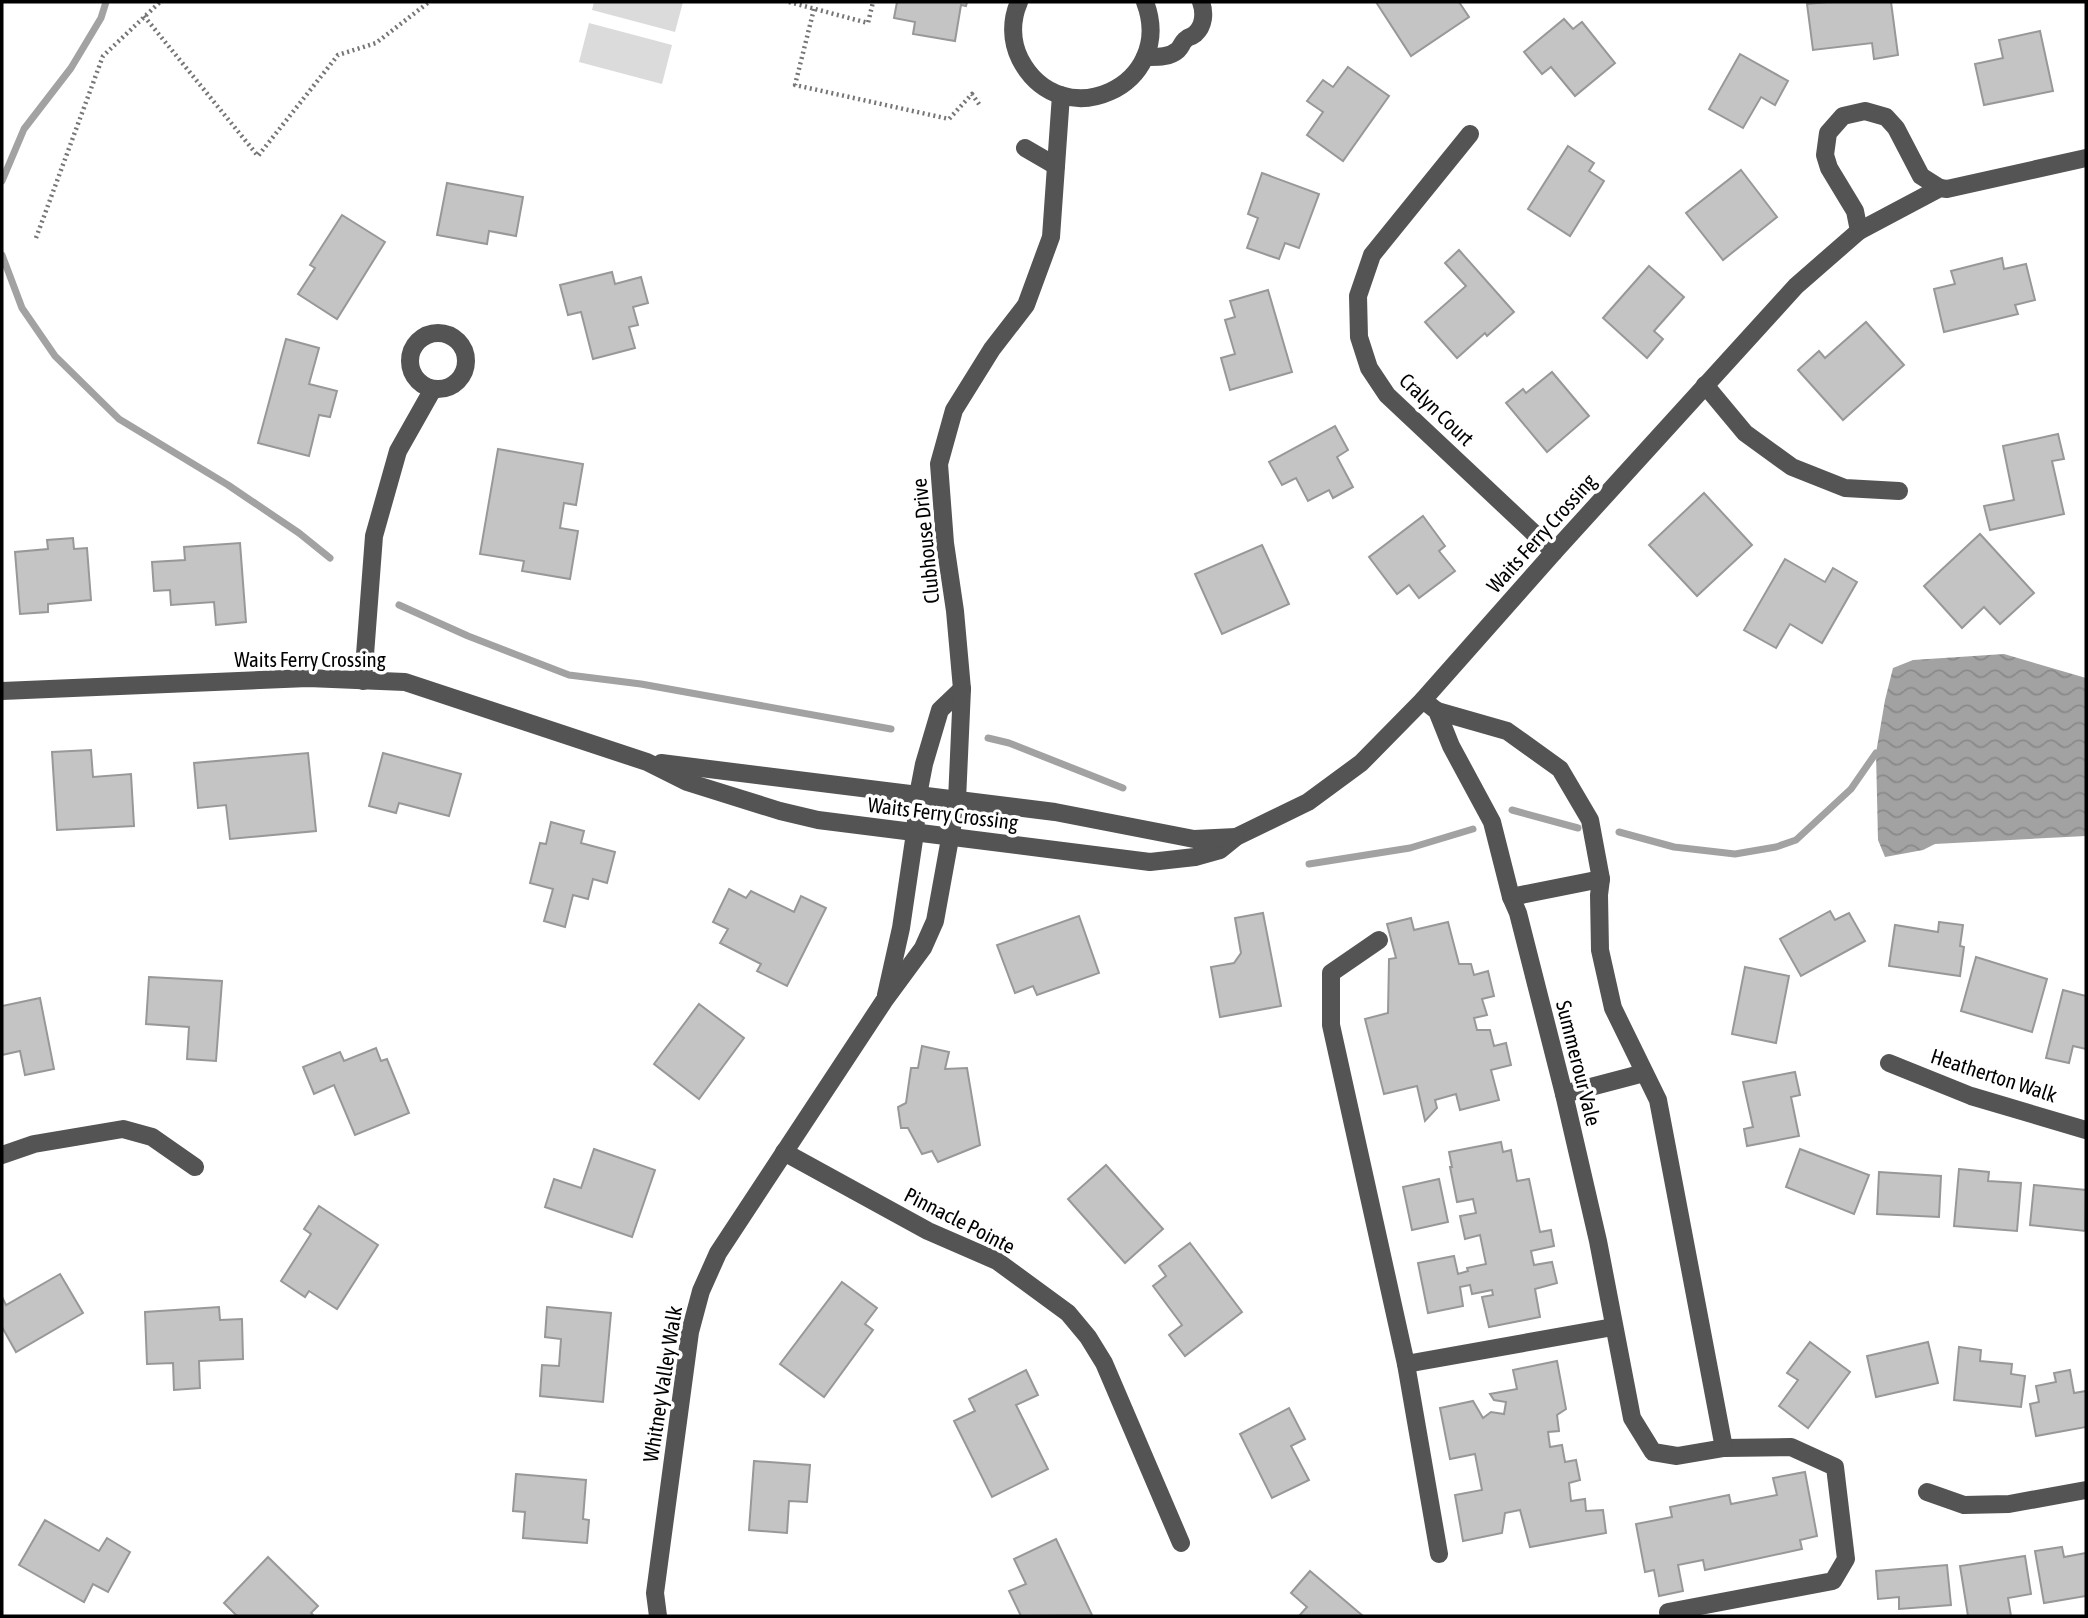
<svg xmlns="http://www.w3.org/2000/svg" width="2088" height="1618" viewBox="0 0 2088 1618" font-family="'Asap Condensed',sans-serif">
  <defs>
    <pattern id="water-waves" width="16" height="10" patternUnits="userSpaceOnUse" patternTransform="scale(1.75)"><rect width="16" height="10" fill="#a2a2a2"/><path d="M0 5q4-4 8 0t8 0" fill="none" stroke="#8a8a8a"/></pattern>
  </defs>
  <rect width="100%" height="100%" fill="#fff"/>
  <g fill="#dbdbdb">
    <polygon points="594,2 683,2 675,32 592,10"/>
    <polygon points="589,23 672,45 662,84 579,62"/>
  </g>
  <polygon fill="url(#water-waves)" points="2004,654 2086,678 2086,836 1935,844 1923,850 1885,857 1878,840 1876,753 1885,700 1893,668 1913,660"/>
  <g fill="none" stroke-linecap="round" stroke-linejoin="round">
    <g stroke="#a2a2a2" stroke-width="7">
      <polyline points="2,181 24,129 71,68 101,18 106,2"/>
      <polyline points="2,255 22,308 55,356 119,419 228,485 299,533 330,558"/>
      <polyline points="399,605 468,636 569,675 641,684 891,729"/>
      <polyline points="988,738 1009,743 1123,788"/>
      <polyline points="1512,810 1578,828"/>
      <polyline points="1619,832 1674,847 1735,854 1776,847 1796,840 1851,789 1876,753"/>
      <polyline points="1309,864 1410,848 1473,829"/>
    </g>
  </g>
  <g fill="#c4c4c4" stroke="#989898" stroke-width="2">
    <polygon points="897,2 967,2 966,6 961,5 955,41 913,34 915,22 894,18"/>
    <polygon points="1376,2 1459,2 1469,17 1411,56"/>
    <polygon points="1827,2 1891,2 1898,55 1874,59 1872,43 1813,50 1807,4"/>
    <polygon points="1564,19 1573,29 1582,22 1615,63 1575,96 1551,67 1542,74 1524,52"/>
    <polygon points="2040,31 2053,91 1984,105 1975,64 2003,58 1999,40"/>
    <polygon points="1740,54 1788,81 1775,105 1761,97 1743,128 1709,109"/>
    <polygon points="1348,67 1389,96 1343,161 1307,135 1323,112 1307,101 1323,80 1333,87"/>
    <polygon points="1568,146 1594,163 1589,171 1604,181 1570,236 1528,209"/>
    <polygon points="1741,170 1777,217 1723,260 1686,213"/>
    <polygon points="1262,173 1319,194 1299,248 1285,243 1279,259 1247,248 1258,218 1248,214"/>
    <polygon points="447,183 523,197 516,236 489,231 487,244 437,235"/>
    <polygon points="342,215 385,242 337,319 298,294 315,268 310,265"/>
    <polygon points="1459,250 1514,312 1487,336 1485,333 1457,358 1425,322 1466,286 1445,263"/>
    <polygon points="2002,258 2004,269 2026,264 2035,300 2015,305 2018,314 1944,332 1934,289 1955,284 1951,271"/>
    <polygon points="1649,266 1684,297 1654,331 1663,339 1647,358 1603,318"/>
    <polygon points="612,272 615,284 641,277 648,303 633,307 638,325 629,327 635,348 593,359 581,312 568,315 560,285"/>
    <polygon points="1268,290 1292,372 1230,390 1221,358 1235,354 1225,320 1235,317 1230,301"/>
    <polygon points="1866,322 1904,365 1843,420 1798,370 1819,351 1825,358"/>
    <polygon points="286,339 319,348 309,384 337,391 330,417 319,415 309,456 258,443"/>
    <polygon points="1552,372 1589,416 1547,452 1506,403 1523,389 1526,393"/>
    <polygon points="1335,426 1348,450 1337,457 1353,487 1333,498 1329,490 1308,501 1296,478 1282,485 1269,462"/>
    <polygon points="2058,434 2064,459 2052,461 2064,514 1990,530 1984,506 2014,500 2003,446"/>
    <polygon points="498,449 583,464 576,505 564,503 560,528 578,531 570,579 522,571 524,561 480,554"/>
    <polygon points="1704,493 1752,545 1697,596 1649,545"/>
    <polygon points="1423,516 1445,546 1439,551 1455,571 1419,598 1409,585 1397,594 1369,557"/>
    <polygon points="1980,534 2034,593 2000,624 1984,607 1962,628 1924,586"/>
    <polygon points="73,538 74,549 87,548 91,600 48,604 48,612 20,614 15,552 48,549 47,540"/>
    <polygon points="240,543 246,622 216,625 214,602 171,605 170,590 154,591 152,562 185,560 184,547"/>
    <polygon points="1262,545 1289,604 1222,634 1195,574"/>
    <polygon points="1785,559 1825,582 1833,568 1857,582 1822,643 1790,624 1776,648 1744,630"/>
    <polygon points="91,750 93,777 131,774 134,826 57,830 52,752"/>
    <polygon points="308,753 316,831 230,839 226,805 198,808 194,763"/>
    <polygon points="383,753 461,774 449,816 399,803 396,813 369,806"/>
    <polygon points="551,822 584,831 581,843 615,852 607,883 593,879 588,899 573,895 565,927 544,921 553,889 530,883 540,843 546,844"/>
    <polygon points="729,889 746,898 751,891 794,912 801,896 826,908 787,986 757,971 761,964 720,943 728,929 713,922"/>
    <polygon points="1830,911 1835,920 1849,913 1865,941 1801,976 1780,939"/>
    <polygon points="1263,913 1281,1006 1220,1017 1211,967 1234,963 1241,953 1235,918"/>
    <polygon points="1079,916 1099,973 1037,995 1033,986 1015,993 997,945"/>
    <polygon points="1411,918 1414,930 1448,922 1459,964 1471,964 1474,975 1488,971 1494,996 1482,999 1487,1015 1474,1018 1477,1030 1490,1030 1494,1046 1506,1043 1511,1065 1491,1070 1499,1100 1460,1110 1456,1094 1435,1100 1437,1108 1425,1121 1417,1086 1384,1094 1365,1019 1388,1013 1389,959 1396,958 1387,924"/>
    <polygon points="1939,922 1963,925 1960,946 1964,947 1960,976 1889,966 1895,925 1938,932"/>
    <polygon points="1976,957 2047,979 2032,1032 1961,1011"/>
    <polygon points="1745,967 1789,976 1776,1043 1732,1034"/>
    <polygon points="149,977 222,981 216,1061 187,1059 189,1027 146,1024"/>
    <polygon points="2063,990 2086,996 2086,1049 2073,1046 2069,1063 2046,1058"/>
    <polygon points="40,998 54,1069 25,1075 20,1051 2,1055 2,1006"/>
    <polygon points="699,1004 744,1038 699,1099 654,1064"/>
    <polygon points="922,1046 949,1052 945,1069 967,1068 980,1145 938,1162 932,1151 922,1154 908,1128 901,1128 898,1107 906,1103 911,1068 918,1068"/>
    <polygon points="376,1048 381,1061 387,1059 409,1113 355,1135 334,1085 314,1094 303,1067 340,1052 344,1061"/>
    <polygon points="1795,1072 1800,1095 1791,1097 1799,1136 1747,1146 1744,1129 1753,1127 1743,1082"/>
    <polygon points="1501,1142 1503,1152 1511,1150 1517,1181 1529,1179 1540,1232 1551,1230 1554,1246 1531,1251 1534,1265 1552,1262 1557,1283 1535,1289 1540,1317 1489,1327 1482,1297 1493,1295 1492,1290 1472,1294 1470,1285 1460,1287 1463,1306 1428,1313 1418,1263 1454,1256 1458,1274 1468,1271 1467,1268 1486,1264 1480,1235 1465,1239 1460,1216 1476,1213 1473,1199 1457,1202 1450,1167 1452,1167 1449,1152"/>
    <polygon points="594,1149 655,1170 632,1237 545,1207 554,1179 581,1188"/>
    <polygon points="1800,1149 1869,1175 1854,1214 1786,1187"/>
    <polygon points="1106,1165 1163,1229 1125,1263 1068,1199"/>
    <polygon points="1959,1169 1989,1172 1988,1181 2021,1183 2017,1231 1954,1226"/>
    <polygon points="1879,1172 1941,1176 1939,1217 1877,1214"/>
    <polygon points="1439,1179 1448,1222 1412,1230 1403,1187"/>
    <polygon points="2034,1185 2086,1190 2085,1231 2030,1225"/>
    <polygon points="319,1206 378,1245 337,1309 309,1291 305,1297 281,1281 311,1234 304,1229"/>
    <polygon points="1190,1243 1242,1312 1185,1356 1169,1335 1182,1325 1153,1286 1166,1276 1159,1266"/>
    <polygon points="60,1274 83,1313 16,1352 2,1327 2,1297 6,1305"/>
    <polygon points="842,1282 877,1308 865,1324 873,1330 824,1397 780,1364"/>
    <polygon points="219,1307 220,1320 242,1319 243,1359 199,1361 200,1388 174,1390 173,1363 147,1364 145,1312"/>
    <polygon points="547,1307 611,1313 603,1402 540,1396 542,1365 559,1366 561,1339 545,1337"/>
    <polygon points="1810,1342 1850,1372 1808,1428 1779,1406 1798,1380 1787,1373"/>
    <polygon points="1928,1342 1938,1383 1876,1397 1867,1356"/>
    <polygon points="1959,1347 1981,1350 1980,1361 2012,1364 2011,1374 2025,1376 2021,1407 1954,1400"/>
    <polygon points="1557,1361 1566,1409 1557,1415 1559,1431 1548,1432 1550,1447 1562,1445 1565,1462 1576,1460 1580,1480 1569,1483 1571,1501 1585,1499 1586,1511 1603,1510 1606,1533 1530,1547 1520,1510 1505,1513 1502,1533 1463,1541 1455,1495 1482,1490 1475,1454 1450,1459 1440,1408 1473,1401 1483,1418 1491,1412 1504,1414 1506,1402 1494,1400 1490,1394 1517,1389 1513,1370"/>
    <polygon points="1026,1370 1038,1395 1016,1405 1048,1469 992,1497 954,1421 975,1411 969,1399"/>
    <polygon points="2070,1370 2074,1393 2086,1391 2086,1427 2036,1436 2030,1404 2039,1402 2036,1386 2056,1382 2054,1373"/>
    <polygon points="1289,1408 1305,1439 1291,1446 1309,1480 1272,1498 1240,1434"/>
    <polygon points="754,1461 810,1465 807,1502 789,1501 787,1533 749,1530"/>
    <polygon points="1805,1472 1817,1536 1800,1540 1802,1549 1705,1570 1703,1560 1678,1565 1683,1591 1659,1596 1654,1570 1645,1572 1636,1524 1672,1517 1670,1507 1729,1495 1731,1504 1777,1495 1773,1478"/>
    <polygon points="516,1474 586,1480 583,1519 589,1520 587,1543 523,1538 525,1512 513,1511"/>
    <polygon points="45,1520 99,1551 107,1538 130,1552 108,1592 93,1584 84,1602 19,1565"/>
    <polygon points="1056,1539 1092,1615 1021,1616 1009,1591 1026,1584 1014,1559"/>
    <polygon points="2062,1547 2064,1557 2086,1553 2086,1596 2044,1603 2035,1551"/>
    <polygon points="2025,1556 2031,1594 2008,1598 2011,1616 1968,1616 1960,1566"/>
    <polygon points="268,1557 318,1606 311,1613 314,1616 237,1616 224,1603"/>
    <polygon points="1947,1565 1951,1605 1899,1609 1899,1597 1878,1599 1876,1571"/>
    <polygon points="1310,1571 1363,1616 1299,1616 1307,1607 1291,1593"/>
  </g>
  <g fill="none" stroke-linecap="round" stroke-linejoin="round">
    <g stroke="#767676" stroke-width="4.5" stroke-dasharray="2 3.5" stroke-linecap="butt">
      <polyline points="789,2 868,23 873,2"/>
      <polyline points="814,9 795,85 949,119 972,94 981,107"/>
      <polyline points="144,16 258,156 338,55 376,43 429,2"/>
      <polyline points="36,238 103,56 160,2"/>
    </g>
    <g stroke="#545454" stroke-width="18">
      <path d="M1019,2C1011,20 1011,41 1020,59C1061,138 1177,86 1145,2"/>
      <path d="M1145,57C1156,57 1169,58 1178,50C1181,47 1182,43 1185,40C1190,35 1190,38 1195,34C1204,26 1205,13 1201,2"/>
      <polyline points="1470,134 1372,255 1358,296 1359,337 1369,368 1387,395 1554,552"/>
      <polyline points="1025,148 1056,166"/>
      <polyline points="1859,231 1855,211 1829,168 1825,155 1828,133 1843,116 1865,111 1886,117 1896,128 1921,176 1940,188"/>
      <circle cx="438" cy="361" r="28"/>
      <polyline points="1705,385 1745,433 1792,467 1845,488 1899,491"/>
      <polyline points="363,681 374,536 398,451 433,389"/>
      <polyline points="2,691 308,678 405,682 647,762 687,782 780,811 818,820 1150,862 1195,857 1220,850 1236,837 1308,802 1361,763 1423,700 1554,552 1796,286 1859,231 1940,188 1947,189 2086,158"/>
      <polyline points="1423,700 1437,711 1451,746 1492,822 1511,897 1518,913 1564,1094 1598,1241 1632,1418 1653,1452 1677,1456 1724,1448 1791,1447 1835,1467 1846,1559 1833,1581 1668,1612"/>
      <polyline points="1437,711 1507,731 1560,769 1590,820 1601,879 1599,895 1600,950 1613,1008 1658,1100 1724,1448"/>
      <polyline points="661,763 1055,812 1194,839 1236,837"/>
      <polyline points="1511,897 1601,879"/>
      <polyline points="1379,940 1331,973 1331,1025 1406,1364"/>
      <polyline points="886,995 901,928 915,833 918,795 924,764 940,710 962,689"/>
      <polyline points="1889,1063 1971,1096 2086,1130"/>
      <polyline points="1564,1094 1644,1073"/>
      <polyline points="784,1152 928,1231 997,1261 1068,1313 1088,1337 1104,1363 1181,1543"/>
      <polyline points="2,1155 34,1144 123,1129 152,1137 195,1167"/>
      <polyline points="1927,1492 1964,1505 2009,1504 2086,1490"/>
      <polyline points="1439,1554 1406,1364 1613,1327"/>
      <polyline points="658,1616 655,1593 690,1332 701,1291 718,1253 884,1001 923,948 935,921 957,800 962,689 955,611 945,543 939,464 954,410 992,349 1026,305 1051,237 1061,95"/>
    </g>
  </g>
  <g text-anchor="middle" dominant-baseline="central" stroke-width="7" stroke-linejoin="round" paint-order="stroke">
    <g font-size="21" fill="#000" stroke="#fff">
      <text transform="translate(1437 409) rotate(44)">Cralyn Court</text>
      <text transform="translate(1541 533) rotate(-48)">Waits Ferry Crossing</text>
      <text transform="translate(925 541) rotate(-96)">Clubhouse Drive</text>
      <text x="310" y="659">Waits Ferry Crossing</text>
      <text transform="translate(943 813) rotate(7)">Waits Ferry Crossing</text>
      <text transform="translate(1579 1063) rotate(76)">Summerour Vale</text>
      <text transform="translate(1994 1075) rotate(18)">Heatherton Walk</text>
      <text transform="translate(960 1220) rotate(27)">Pinnacle Pointe</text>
      <text transform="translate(662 1384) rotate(-81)">Whitney Valley Walk</text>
    </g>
  </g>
  <rect width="2088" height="1618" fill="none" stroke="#000000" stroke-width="7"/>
</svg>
